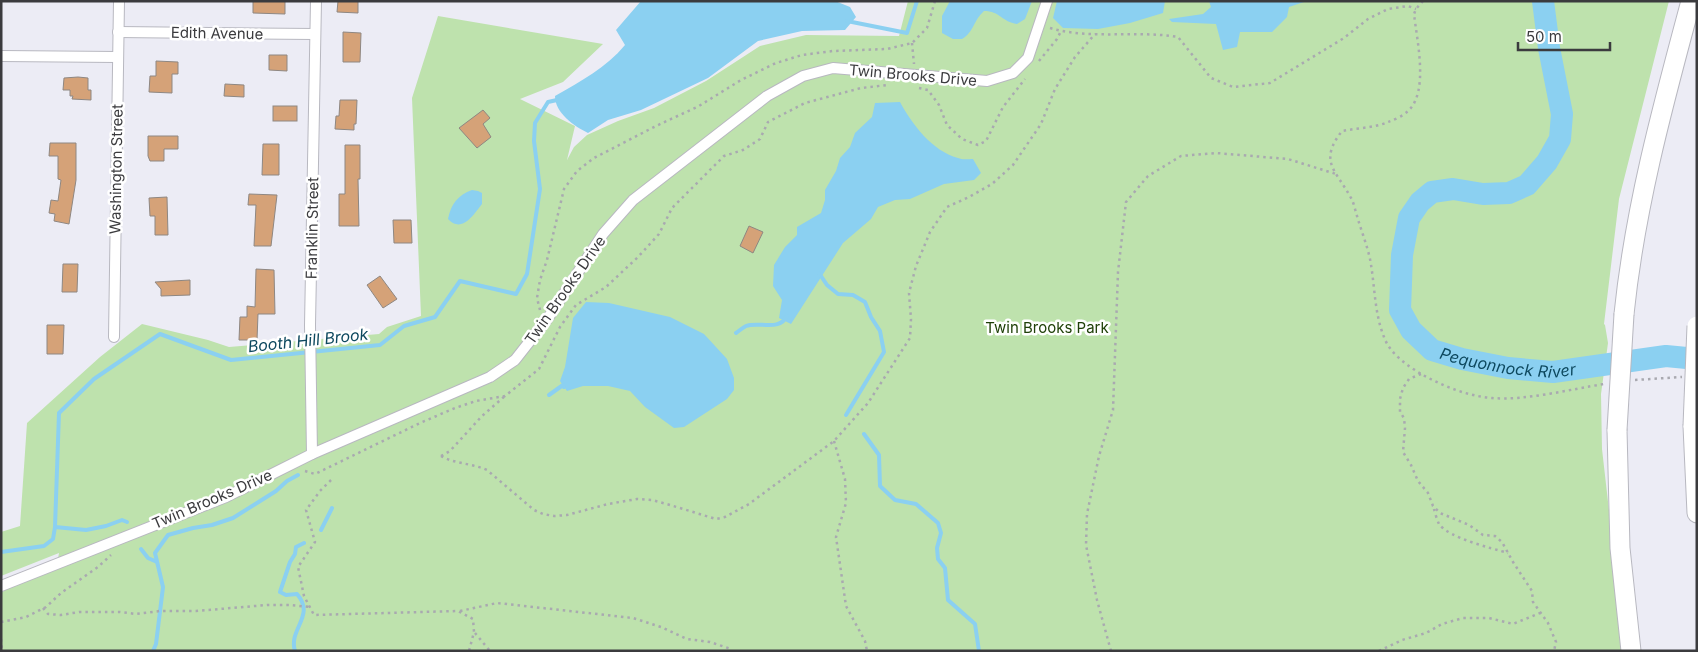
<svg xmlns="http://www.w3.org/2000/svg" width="1698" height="652" viewBox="0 0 1698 652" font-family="Inter,sans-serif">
  <rect width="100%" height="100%" fill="#ececf5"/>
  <polygon fill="#bee2ad" points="908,1 1669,1 1619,199 1604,324 1605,325 1608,343 1601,394 1602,449 1625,651 1,651 1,593 11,586 56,570 59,553 1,576 1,532 20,526 27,423 100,357 142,324 208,340 229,347 379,334 387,327 421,316 412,98 438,16 603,44 563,82 520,99 575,126 567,160 574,147 587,135 618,121 654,108 706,81 760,46 806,35 899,36"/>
  <g fill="#8bd0f1">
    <path d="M641,1H835L850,7L856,17L845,30L802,31L758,41L708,78L641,110L608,120L588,133C574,126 555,113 555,96C581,81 606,68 625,45L616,30Z"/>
    <path d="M950,1H1032L1025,19L1017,24C1002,22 1000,11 984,11C973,21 974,32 962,39H953L942,33V16Z"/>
    <polygon points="1057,1 1165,1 1163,13 1130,23 1098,29 1063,28 1053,18"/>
    <polygon points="1209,1 1307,1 1289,7 1287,17 1272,32 1240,32 1237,47 1223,50 1216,24 1172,22 1169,19 1203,14 1211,7"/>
    <path d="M900,102C912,124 932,151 958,158C962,160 969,159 973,159L981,173L974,180L944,184L910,199L895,200L878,207L871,219L843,243L791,324L779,318L782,300L773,286L774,265L785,247L797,235V227L821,213L825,200V190L836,171L840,158L850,147L855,133L872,117L875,103Z"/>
    <path d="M472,190L478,191L482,193V204C474,214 462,234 448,219C451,204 458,195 472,190Z"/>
    <polygon points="586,302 609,303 670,317 704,334 727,359 734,378 734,390 727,399 684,427 674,428 645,407 630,391 608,386 583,386 567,391 560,381 565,367 573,318"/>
  </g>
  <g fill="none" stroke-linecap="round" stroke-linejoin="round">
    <g stroke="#8bd0f1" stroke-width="4">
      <polyline points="847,21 907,33 917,1"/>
      <polyline points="819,273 827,285 838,294 853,295 865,302 871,317 880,331 884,352 846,415"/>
      <path d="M736,333C739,331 742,328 746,326C759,321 779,332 787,316"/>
      <polyline points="549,395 563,385 564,387"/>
      <polyline points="864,434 879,455 880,486 895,500 916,504 938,523 941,533 937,548 938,559 945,568 948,600 975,624 979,651"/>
      <polyline points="55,527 86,530 106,526 122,520 127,522"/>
      <polyline points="321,530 332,508"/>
      <polyline points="141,549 148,558 157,562"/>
      <polyline points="1,552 44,546 53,539 55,527 59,413 94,379 160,334 231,360 380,345 404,326 435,317 460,281 516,294 527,274 540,189 534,141 535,123 548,102 557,100"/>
      <polyline points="153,651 156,644 163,587 155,553 168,535 193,528 212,525 233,518 276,491 287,481 298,475"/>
      <path d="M295,651C288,629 316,616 297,594L286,595L280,592L290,562L295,554L296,547L304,543"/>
    </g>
    <path stroke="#8bd0f1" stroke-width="22" id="s1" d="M1543,1L1549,48L1562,114L1560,139L1547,162L1527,185L1509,193L1483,194L1453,189L1432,192L1420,202L1409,218L1402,255L1400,310L1411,330L1432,350L1462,359L1508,368L1553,372L1666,356L1697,359"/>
  </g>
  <g fill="#d5a278" stroke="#8e8782">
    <polygon points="253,1 285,1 285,14 253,13"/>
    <polygon points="338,1 358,1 358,13 337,12"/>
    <polygon points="343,32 361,33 360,62 343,62"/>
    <polygon points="269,55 287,55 287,71 269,70"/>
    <polygon points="156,61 178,62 178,74 172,74 172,93 149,92 150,76 156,76"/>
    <polygon points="78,77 88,78 88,90 91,90 91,100 72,99 73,96 70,96 70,90 63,90 64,78"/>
    <polygon points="225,84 244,85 244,97 224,96"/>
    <polygon points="340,100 357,100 356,124 354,124 354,130 335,129 336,116 339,116"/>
    <rect x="273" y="106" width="24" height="15"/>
    <polygon points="483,110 490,118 483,124 491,137 477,148 459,128"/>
    <polygon points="148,136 178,136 178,149 164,149 164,161 150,161 148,156"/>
    <polygon points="50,143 76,143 76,180 69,224 54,221 55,214 49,213 51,200 58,201 61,180 58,179 58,156 49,156"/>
    <polygon points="263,144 279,144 279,175 262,175"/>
    <polygon points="345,145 360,145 360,179 358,179 359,226 339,226 339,194 345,194"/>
    <polygon points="249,194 277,195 271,246 254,246 256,205 248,205"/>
    <polygon points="167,197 168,235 155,235 155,216 150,216 149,198"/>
    <polygon points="393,220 411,220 412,243 394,243"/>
    <polygon points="749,226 763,232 753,253 740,246"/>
    <polygon points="63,264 78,264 77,292 62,292"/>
    <polygon points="256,269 274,270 275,314 258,314 257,340 239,340 240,317 247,317 247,306 255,307"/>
    <polygon points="380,276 397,299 383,308 367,285"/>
    <polygon points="190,280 190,295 161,296 161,289 155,282"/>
    <polygon points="47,325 64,325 63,354 47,354"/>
  </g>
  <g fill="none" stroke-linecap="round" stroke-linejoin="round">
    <defs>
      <g id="minor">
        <polyline points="118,32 315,34"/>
        <polyline points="1,56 117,57"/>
        <polyline points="114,337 119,1"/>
        <polyline points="312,454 310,325 316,1"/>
        <polyline points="1,586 226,497 312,454 490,377 515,360 548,318 603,234 633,200 767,96 803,76 833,68 987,81 1013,73 1028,58 1047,1"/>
      </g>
      <g id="motorway">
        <path d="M1624,314C1635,207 1663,105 1691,1"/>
        <polyline points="1693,426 1697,513"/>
        <polyline points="1617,430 1620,548 1631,651"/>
      </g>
    </defs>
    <use href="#minor" stroke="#b8b8c0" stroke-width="12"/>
    <use href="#motorway" stroke="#b8b8c0" stroke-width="21"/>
    <g stroke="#a9a9b0" stroke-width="2.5" stroke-dasharray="2.5 4" stroke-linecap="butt">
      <path d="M1423,1L1416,9L1414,14C1417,41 1429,92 1408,111C1403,116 1394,120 1388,122C1374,128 1357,128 1342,131C1318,162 1336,170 1351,198C1354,203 1355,210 1357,216C1361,230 1367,245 1370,259C1375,285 1374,312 1384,337C1390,354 1407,365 1421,374C1443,386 1467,396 1492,398C1524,401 1572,389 1604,384"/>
      <path d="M1050,28C1091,40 1136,30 1178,37L1211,78L1233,87L1270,83L1344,38L1368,19L1388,9L1408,6L1416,9"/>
      <polyline points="912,43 914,64"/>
      <polyline points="1039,61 1057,39 1061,31"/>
      <polyline points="919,88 928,90 939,105 947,125 962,139 978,145 986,141 1003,107 1025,79"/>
      <polyline points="540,310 537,298 540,280 547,260 564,189 577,171 594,158 656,126 699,106 741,80 776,63 802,55 833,51 887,49 912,43 927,28 935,1"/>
      <polyline points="1421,374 1409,379 1403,388 1400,399 1400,412 1404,418 1405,428 1403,452 1411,465 1418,481 1428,493 1433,506 1440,513 1469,525 1483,535 1495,536 1502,542 1513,562 1532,591 1533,602 1548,623 1556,642 1554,651"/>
      <polyline points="1635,380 1682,377"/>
      <polyline points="834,441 845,479 846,503 836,537 846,606 865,641 867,651"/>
      <path d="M441,456C455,464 471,463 487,470L534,510L543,514L554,516L567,515L608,504L637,499L652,500L670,505L716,519L725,517L749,504L834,441L868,403L910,338L911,319L909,293L916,266L930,232L947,207L969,197L992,184L1013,165L1041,124L1055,89L1075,57L1095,34"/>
      <polyline points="441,456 450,451 482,416 505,396"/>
      <polyline points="305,471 315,474 420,423 455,408 476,401 505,396 539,369 560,327 576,305 606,287 638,257 659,234 672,208 724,156 743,150 760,139 768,122 805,103 861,88 887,85"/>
      <polyline points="331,480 320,491 306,510 315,542 298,567 304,596 314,615 458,611 473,619 474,632 469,651"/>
      <path d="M1434,509C1435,513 1437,520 1439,524C1449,538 1491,548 1508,553"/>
      <polyline points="43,608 48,614 61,615 79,612 120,612 136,614 160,611 196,611 267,605 290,605 310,607"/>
      <polyline points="460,611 497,603 633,618 661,627 687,639 710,642 731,649 731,651"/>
      <polyline points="1,622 26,617 46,607 61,593 98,567 111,555"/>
      <polyline points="475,633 490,651"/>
      <polyline points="1,639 2,651"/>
      <polyline points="1111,651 1097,600 1086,545 1087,514 1099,456 1113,410 1118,272 1126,202 1148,176 1181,156 1216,153 1288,159 1336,174"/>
      <polyline points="1379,651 1402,640 1426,633 1442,624 1463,618 1489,618 1513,624 1540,613"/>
    </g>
    <use href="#minor" stroke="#fff" stroke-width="10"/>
    <use href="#motorway" stroke="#fff" stroke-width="19"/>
    <defs>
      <g id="motorway-bridge">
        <polyline points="1693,426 1697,326"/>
        <polyline points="1617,430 1624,314"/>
      </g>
    </defs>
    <use href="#motorway-bridge" stroke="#b8b8c0" stroke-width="21" stroke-linecap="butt"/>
    <use href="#motorway-bridge" stroke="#fff" stroke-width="19"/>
  </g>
  <g text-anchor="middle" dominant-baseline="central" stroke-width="5" stroke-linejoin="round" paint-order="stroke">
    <g font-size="15" fill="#3b3b3e" stroke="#fff">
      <text transform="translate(217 33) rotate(1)">Edith Avenue</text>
      <text transform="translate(913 75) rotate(5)">Twin Brooks Drive</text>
      <text transform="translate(116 169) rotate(-89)">Washington Street</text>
      <text transform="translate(312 228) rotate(-89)">Franklin Street</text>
      <text transform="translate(565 290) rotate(-55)">Twin Brooks Drive</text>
      <text transform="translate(212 499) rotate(-23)">Twin Brooks Drive</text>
    </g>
    <g font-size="15" fill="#1f4008" stroke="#fff">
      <text x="1047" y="327">Twin Brooks Park</text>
    </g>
    <g font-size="16" font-style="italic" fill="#0d485e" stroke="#fff">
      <text transform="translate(308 340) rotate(-6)">Booth Hill Brook</text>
      <text stroke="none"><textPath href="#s1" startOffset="551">Pequonnock River</textPath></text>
    </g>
  </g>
  <rect width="1698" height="652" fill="none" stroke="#3b3b3e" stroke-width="5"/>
  <path d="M1518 42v8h92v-8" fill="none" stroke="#3b3b3e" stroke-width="2.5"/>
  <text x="1526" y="42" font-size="15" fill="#3b3b3e" stroke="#ffffff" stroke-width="4" paint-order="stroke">50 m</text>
</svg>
